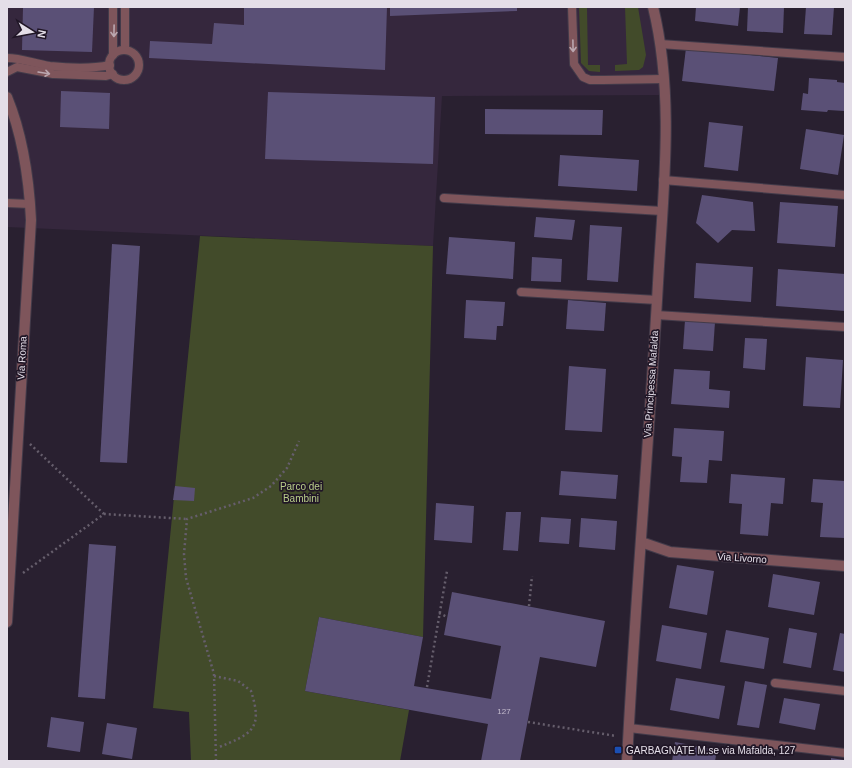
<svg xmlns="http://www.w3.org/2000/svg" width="852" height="768" viewBox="0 0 852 768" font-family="Helvetica,sans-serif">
  <rect width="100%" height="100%" fill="#292030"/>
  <polygon fill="#35273d" points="7,7 649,7 654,27 662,95 442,96 433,246 7,227"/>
  <g fill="#424b2a">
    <polygon points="579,7 587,7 588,65 600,65 600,72 589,71 581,63"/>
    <polygon points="625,7 638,7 646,55 643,67 639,70 615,71 615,65 627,64"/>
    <polygon points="200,236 433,246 423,637 319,617 305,691 409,710 400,761 191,761 189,712 153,708"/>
  </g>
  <g fill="#5a5076">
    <polygon points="23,7 94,7 92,52 22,50"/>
    <polygon points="244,7 387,7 385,70 149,58 150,41 212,44 214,23 244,25"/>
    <polygon points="390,7 517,7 517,11 390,16"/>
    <polygon points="696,7 740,7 738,26 695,21"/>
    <polygon points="748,7 784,7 783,33 747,31"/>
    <polygon points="806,7 834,7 832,35 804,34"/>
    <polygon points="686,48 778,58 774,91 682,81"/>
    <polygon points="809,78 837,80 837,82 845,83 844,111 828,110 827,112 801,110 803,93 808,94"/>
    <polygon points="61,91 110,93 109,129 60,127"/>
    <polygon points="268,92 435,97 433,164 265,159"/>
    <polygon points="485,109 603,110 602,135 485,134"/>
    <polygon points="709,122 743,126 738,171 704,167"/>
    <polygon points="806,129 844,135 838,175 800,169"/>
    <polygon points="560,155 639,160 637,191 558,186"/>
    <polygon points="702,195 753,202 755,231 732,230 718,243 696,223"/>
    <polygon points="780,202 838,206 835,247 777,243"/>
    <polygon points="536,217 575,220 572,240 534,237"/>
    <polygon points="590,225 622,227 618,282 587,280"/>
    <polygon points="449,237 515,242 513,279 446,274"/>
    <polygon points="112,244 140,246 127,463 100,462"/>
    <polygon points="532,257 562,259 561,282 531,281"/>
    <polygon points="696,263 753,267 751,302 694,298"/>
    <polygon points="778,269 845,274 845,311 776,306"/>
    <polygon points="466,300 505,302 503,326 497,326 496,340 464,338"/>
    <polygon points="568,300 606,303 604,331 566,329"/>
    <polygon points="685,320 715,322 713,351 683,349"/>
    <polygon points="745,338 767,339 765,370 743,368"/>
    <polygon points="806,357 843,360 840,408 803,406"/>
    <polygon points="569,366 606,369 602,432 565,430"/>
    <polygon points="674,369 710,371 709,389 730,391 729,408 671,404"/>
    <polygon points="674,428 724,431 722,461 709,460 707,483 680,482 682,457 672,456"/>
    <polygon points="561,471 618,475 616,499 559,495"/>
    <polygon points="731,474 785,478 783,504 771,503 768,536 740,534 742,504 729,503"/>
    <polygon points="813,479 845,481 845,538 820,537 823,503 811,502"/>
    <polygon points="175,486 195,488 194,501 173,500"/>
    <polygon points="436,503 474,506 472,543 434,540"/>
    <polygon points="506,512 521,512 518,551 503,550"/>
    <polygon points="541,517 571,519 569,544 539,542"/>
    <polygon points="581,518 617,521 615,550 579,547"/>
    <polygon points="89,544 116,546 105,699 78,697"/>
    <polygon points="677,565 714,571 707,615 669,608"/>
    <polygon points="773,574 820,582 814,615 768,607"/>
    <polygon points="452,592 605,621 596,667 540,657 520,761 481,761 488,724 305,691 319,617 423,637 414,686 491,699 501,646 444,635"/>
    <polygon points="662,625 707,633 701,669 656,661"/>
    <polygon points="789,628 817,633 811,668 783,663"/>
    <polygon points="726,630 769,638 764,669 720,662"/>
    <polygon points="840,633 845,634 845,672 833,670"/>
    <polygon points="676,678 725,686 719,719 670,710"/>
    <polygon points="745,681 767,685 759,728 737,725"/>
    <polygon points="784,698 820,704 815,730 779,723"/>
    <polygon points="51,717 84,722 80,752 47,747"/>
    <polygon points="107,723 137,728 132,759 102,754"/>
    <polygon points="675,742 717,750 715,761 672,761"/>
    <polygon points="831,758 844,760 844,761 831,761"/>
  </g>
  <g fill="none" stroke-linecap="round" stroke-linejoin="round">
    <defs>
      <g id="service">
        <polyline points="572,7 574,64 583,77 590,80 603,80 664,79"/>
        <polyline points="660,44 845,57"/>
        <polyline points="125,50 125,7"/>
        <circle cx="124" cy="65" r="15"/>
        <polyline points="113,55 113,7"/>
        <path d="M7,58C22,58 35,64 50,66C69,68 91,69 110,65"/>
        <polyline points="7,72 17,67 53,74 106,76 113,74"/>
        <polyline points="663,180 845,195"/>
        <polyline points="444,198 662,211"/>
        <polyline points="7,203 30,204"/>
        <polyline points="521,292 657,300"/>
        <polyline points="656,315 845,327"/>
        <polyline points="775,683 845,691"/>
        <polyline points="629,728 845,753"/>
      </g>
      <g id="minor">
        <path d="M7,97C23,136 29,179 31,220L7,622"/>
        <polyline points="641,542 670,552 845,566"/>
        <path d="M627,761C635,602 649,443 658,283C663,192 675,97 653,7"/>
      </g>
    </defs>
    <use href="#service" stroke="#433b4a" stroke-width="10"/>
    <use href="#minor" stroke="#433b4a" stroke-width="12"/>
    <g stroke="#665e6c" stroke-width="2.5" stroke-dasharray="2 3" stroke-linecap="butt">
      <polyline points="30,444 104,514"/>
      <polyline points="23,573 104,514 187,519"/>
      <polyline points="529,606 532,576"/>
      <polyline points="439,613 447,617"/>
      <path d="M214,676L238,681L251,691C264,731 250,734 217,748"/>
      <polyline points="427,687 447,571"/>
      <polyline points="528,722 616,736"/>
      <polyline points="216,761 214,674 186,578 184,554 187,519 253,498 271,486 287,468 299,441"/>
    </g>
    <use href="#service" stroke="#7e555b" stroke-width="8"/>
    <use href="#minor" stroke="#7e555b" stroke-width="10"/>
  </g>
  <defs><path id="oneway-shaft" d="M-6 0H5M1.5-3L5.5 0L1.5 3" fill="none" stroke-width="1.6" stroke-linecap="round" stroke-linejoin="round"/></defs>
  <g stroke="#bba7b0">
    <use href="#oneway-shaft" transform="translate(114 31) rotate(91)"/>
    <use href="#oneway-shaft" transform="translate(573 46) rotate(89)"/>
    <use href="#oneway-shaft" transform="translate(44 73) rotate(9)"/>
  </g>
  <rect fill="#1a4fb4" stroke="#201626" stroke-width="1.5" x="614" y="746" width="8" height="8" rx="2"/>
  <g text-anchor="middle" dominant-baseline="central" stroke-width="3.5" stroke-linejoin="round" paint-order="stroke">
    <g font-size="8" fill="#c2bacc">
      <text x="504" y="711">127</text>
    </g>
    <g font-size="10" fill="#e4dee8" stroke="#201626">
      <text transform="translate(22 358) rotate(-87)">Via Roma</text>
      <text transform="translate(651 384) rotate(-86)">Via Principessa Mafalda</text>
      <text transform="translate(742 558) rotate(4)">Via Livorno</text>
    </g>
    <g font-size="10" fill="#b9ce8a" stroke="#201626">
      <text x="301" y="486">Parco dei<tspan x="301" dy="12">Bambini</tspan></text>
    </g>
    <g font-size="10" fill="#e4dee8" stroke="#201626" text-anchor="start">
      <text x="626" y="750">GARBAGNATE M.se via Mafalda, 127</text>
    </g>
  </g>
  <rect width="852" height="768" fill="none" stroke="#e4dee8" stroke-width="16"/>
  <g transform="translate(32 32) rotate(101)" stroke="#201626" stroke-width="3" paint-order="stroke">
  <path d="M0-3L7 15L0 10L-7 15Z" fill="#e4dee8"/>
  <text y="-6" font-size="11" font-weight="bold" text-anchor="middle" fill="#e4dee8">N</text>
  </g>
</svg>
